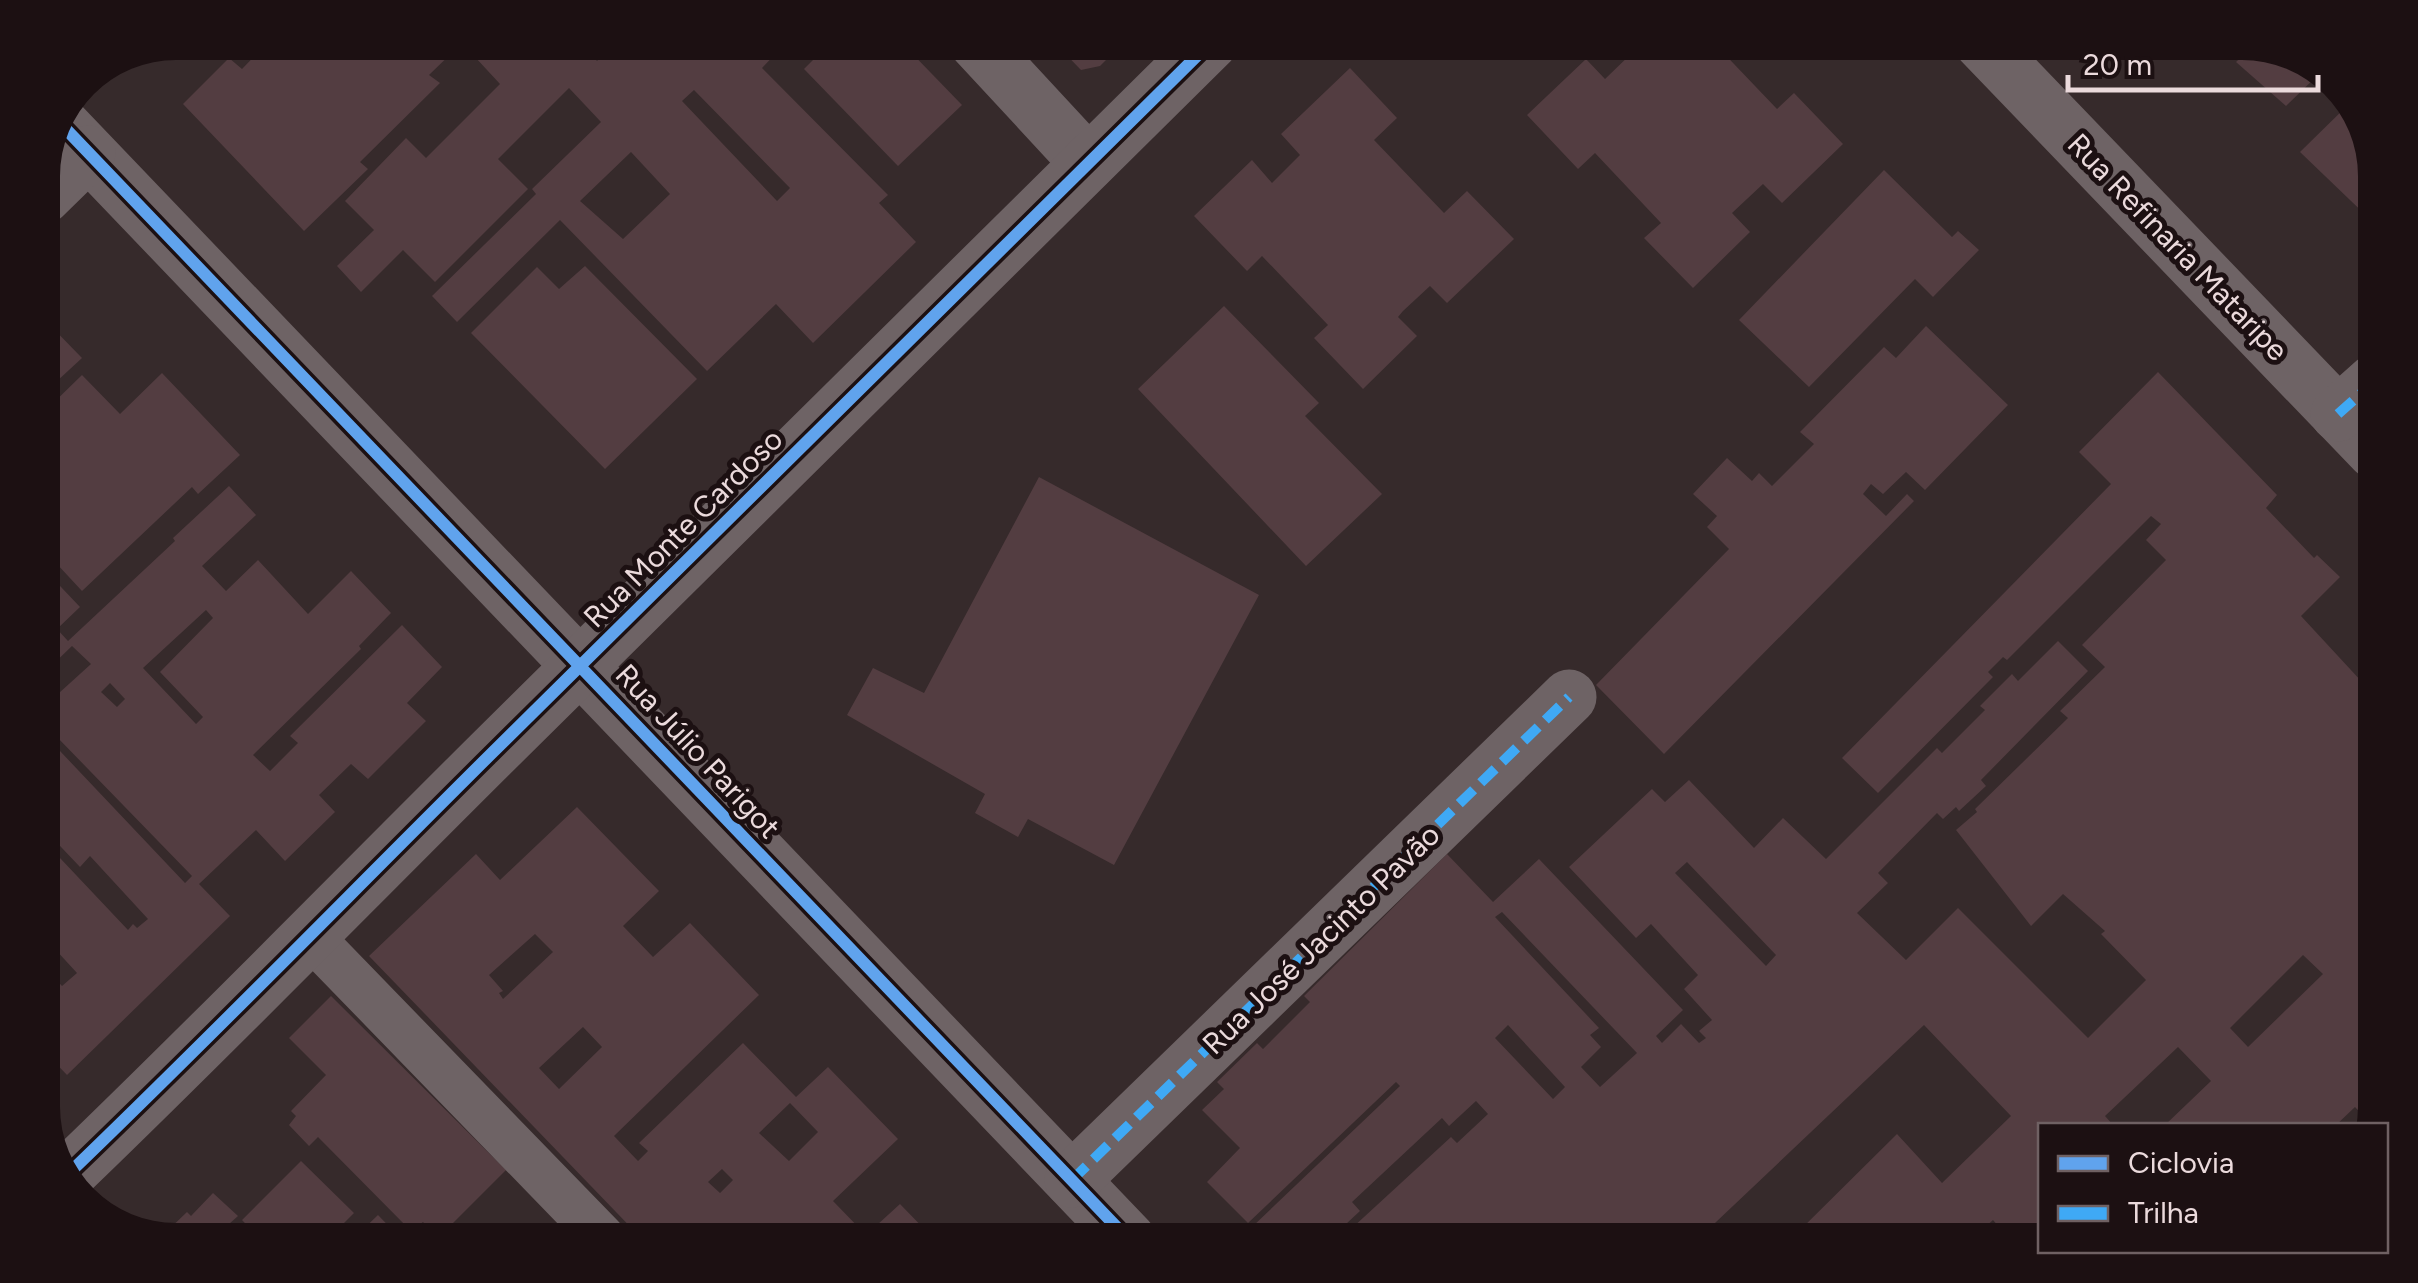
<svg xmlns="http://www.w3.org/2000/svg" width="2418" height="1283" viewBox="0 0 2418 1283" font-family="Figtree,sans-serif">
  <rect width="100%" height="100%" fill="#362a2b"/>
  <g fill="#533d41" fill-rule="evenodd">
    <path d="M268,42H605L592,55L597,61L616,42H778L782,47L762,68L888,195L879,203L916,242L813,343L776,304L707,371L560,220L457,322L432,296L536,194L532,189L601,122L569,88L498,159L528,189L435,282L403,250L361,292L337,266L374,230L345,201L406,138L426,158L500,84L462,43L429,75L440,83L360,162L368,169L304,231L183,104L229,58L242,69ZM694,90L790,188L777,201L682,101ZM631,152L670,194L623,239L580,201Z"/>
    <polygon points="831,42 901,42 962,105 898,166 804,69"/>
    <polygon points="1054,42 1124,42 1100,66 1081,70"/>
    <polygon points="1626,42 1713,42 1777,109 1794,93 1843,144 1782,203 1763,184 1732,213 1750,232 1693,288 1644,238 1661,223 1595,153 1578,169 1527,115 1586,59 1605,79 1634,51"/>
    <polygon points="2254,45 2301,57 2320,73 2286,106 2236,62"/>
    <polygon points="1350,68 1397,118 1374,140 1444,213 1467,191 1514,239 1447,303 1430,286 1403,311 1398,317 1417,336 1363,389 1314,338 1328,325 1262,256 1247,271 1194,216 1252,160 1272,183 1300,155 1281,134"/>
    <polygon points="2352,101 2375,168 2375,224 2300,152"/>
    <polygon points="1884,170 1952,237 1958,231 1979,250 1933,297 1915,279 1809,387 1739,320"/>
    <polygon points="585,266 697,379 605,469 471,333 537,267 559,289"/>
    <polygon points="1224,306 1319,403 1305,416 1382,494 1306,566 1138,389"/>
    <polygon points="43,318 82,358 43,394"/>
    <polygon points="1926,326 2008,405 1925,490 1906,472 1883,494 1871,484 1863,494 1886,516 1907,494 1914,501 1664,754 1596,685 1729,549 1707,527 1717,516 1693,494 1727,458 1752,481 1759,473 1772,486 1814,444 1800,432 1884,347 1896,358"/>
    <path d="M2158,372L2277,495L2266,508L2314,558L2317,555L2340,577L2301,616L2375,696L2376,1107L2371,1124L2355,1107L2335,1126H2164L2211,1081L2178,1047L2105,1116L2114,1126H2040V1240H1985L1999,1227L1993,1220L1971,1240H1790L1897,1134L1942,1183L2011,1116L1924,1025L1697,1240H1520L1511,1231L1501,1240H1339L1451,1137L1457,1143L1488,1114L1476,1101L1449,1126L1442,1118L1352,1202L1360,1211L1332,1237L1335,1240H1264L1252,1227L1400,1086L1396,1082L1248,1223L1207,1182L1240,1148L1202,1110L1224,1089L1217,1082L1257,1043L1263,1049L1310,1002L1304,996L1447,854L1493,902L1539,859L1683,1010L1656,1036L1662,1043L1681,1024L1699,1043L1706,1038L1699,1031L1712,1020L1684,989L1698,975L1651,924L1636,938L1569,867L1652,789L1665,802L1689,780L1754,848L1783,818L1826,859L1937,748L1942,753L1985,710L1980,706L2012,674L2018,681L2058,641L2088,671L1981,780L1986,786L1959,811L1956,807L1943,819L1937,813L1878,873L1888,883L1857,913L1906,960L1958,908L2088,1038L2146,980L2101,934L2105,931L2063,894L2031,926L1956,830L1977,812L1975,809L2068,718L2060,711L2105,667L2082,645L2166,560L2146,540L2161,524L2151,516L2007,660L2003,657L1988,672L1993,677L1878,793L1842,758L2111,484L2079,452ZM1687,862L1776,955L1766,966L1675,873ZM1502,912L1637,1053L1600,1087L1581,1067L1601,1047L1590,1035L1599,1028L1495,917ZM2303,955L2323,974L2248,1047L2230,1028ZM1508,1025L1565,1087L1553,1099L1495,1038Z"/>
    <polygon points="162,373 240,455 198,494 192,487 82,591 43,549 43,413 82,375 120,414"/>
    <polygon points="1039,477 1259,595 1114,865 1028,819 1018,837 975,813 985,794 847,715 873,668 924,693"/>
    <path d="M229,486L256,515L202,566L226,591L258,560L308,614L351,571L391,613L359,646L361,649L253,755L270,771L298,743L290,736L402,625L442,667L407,703L426,721L368,779L351,764L319,795L335,812L285,861L256,830L199,884L230,916L67,1075L43,1050V966L62,986L77,973L43,936V840L128,930L133,924L137,928L148,919L90,856L80,867L43,828V768L60,751L185,883L192,876L55,735L43,746V677L59,693L91,664L72,646L43,674V568L80,607L57,629L68,641L175,541L173,538ZM206,610L213,618L160,672L203,717L196,724L143,668ZM110,683L125,699L117,707L101,692Z"/>
    <path d="M577,807L659,891L623,926L653,957L690,923L759,995L614,1136L638,1161L648,1151L639,1143L743,1043L796,1097L828,1067L898,1139L833,1201L866,1235L900,1204L935,1240H643L369,956L476,854L500,880ZM535,934L553,952L503,999L499,993L503,991L489,975ZM583,1027L602,1047L559,1089L539,1068ZM790,1103L818,1132L789,1161L759,1133ZM722,1169L733,1180L720,1193L708,1182Z"/>
    <polygon points="331,996 506,1170 438,1238 423,1222 411,1231 318,1137 309,1146 289,1125 296,1116 291,1111 326,1075 289,1038"/>
    <polygon points="301,1161 354,1213 336,1231 345,1240 261,1240 242,1220"/>
    <polygon points="213,1193 238,1216 229,1224 244,1240 176,1240 161,1237 187,1212 191,1216"/>
    <polygon points="378,1215 402,1240 352,1240"/>
  </g>
  <g fill="none" stroke-linecap="round" stroke-linejoin="round">
    <polyline stroke="#6e6365" stroke-width="45" points="309,935 605,1240"/>
    <g stroke="#6e6365" stroke-width="55">
      <polyline points="976,42 1088,163"/>
      <polyline points="1981,42 2375,452"/>
      <polyline points="62,125 1129,1240"/>
      <polyline points="43,197 88,153"/>
      <polyline points="2338,414 2375,381"/>
      <path d="M64,1178C209,1039 348,896 490,755C729,516 970,279 1211,42"/>
      <polyline points="1072,1180 1569,697"/>
    </g>
    <g stroke="#3fa9f5" stroke-width="10" stroke-dasharray="20 10" stroke-linecap="butt">
      <polyline points="2338,414 2375,381"/>
      <polyline points="1072,1180 1569,697"/>
    </g>
    <defs>
      <g id="cycleway">
        <polyline points="62,125 1129,1240"/>
        <path d="M64,1178C209,1039 348,896 490,755C729,516 970,279 1211,42"/>
      </g>
    </defs>
    <use href="#cycleway" stroke="#1c1012" stroke-width="19"/>
    <use href="#cycleway" stroke="#60a3ed" stroke-width="12"/>
  </g>
  <g text-anchor="middle" dominant-baseline="central" stroke-width="10" stroke-linejoin="round" paint-order="stroke">
    <g font-size="30" fill="#ebdadc" stroke="#1c1012">
      <text transform="translate(2178 247) rotate(46)">Rua Refinaria Mataripe</text>
      <text transform="translate(683 528) rotate(-45)">Rua Monte Cardoso</text>
      <text transform="translate(698 751) rotate(47)">Rua Júlio Parigot</text>
      <text transform="translate(1321 939) rotate(-44)">Rua José Jacinto Pavão</text>
    </g>
  </g>
  <path d="M0 0H2418V1283H0ZM176 60H2242A116 116 0 0 1 2358 176V1107A116 116 0 0 1 2242 1223H176A116 116 0 0 1 60 1107V176A116 116 0 0 1 176 60Z" fill="#1c1012" fill-rule="evenodd"/>
  <rect x="2038" y="1123" width="350" height="130" fill="#1c1012" stroke="#6f6163" stroke-width="2.5"/>
  <rect x="2058" y="1156" width="50" height="15" fill="#60a3ed" stroke="#6f6163" stroke-width="2.5"/>
  <text x="2128" y="1173" font-size="30" fill="#ebdadc">Ciclovia</text>
  <rect x="2058" y="1206" width="50" height="15" fill="#3fa9f5" stroke="#6f6163" stroke-width="2.5"/>
  <text x="2128" y="1223" font-size="30" fill="#ebdadc">Trilha</text>
  <path d="M2068 75v15h250v-15" fill="none" stroke="#ebdadc" stroke-width="5"/>
  <text x="2083" y="75" font-size="30" fill="#ebdadc" stroke="#1c1012" stroke-width="8" paint-order="stroke">20 m</text>
</svg>
